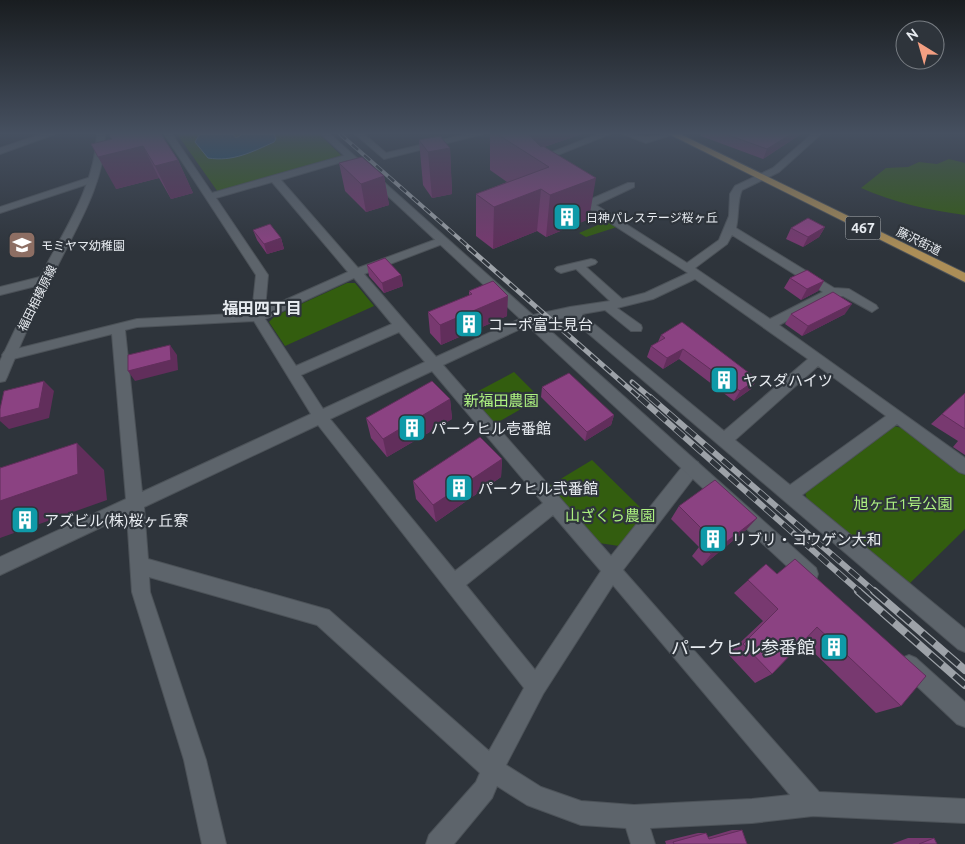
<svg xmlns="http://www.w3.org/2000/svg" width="965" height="844" viewBox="0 0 965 844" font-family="Ubuntu,'Noto Sans JP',sans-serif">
  <rect width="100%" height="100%" fill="#2e343b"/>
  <g fill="#335d0f">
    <polygon points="177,134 319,134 343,157 218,192"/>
    <path d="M949,159L965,163V215C928,210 895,203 861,188L886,168L908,167L919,162L937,164Z"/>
    <polygon points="607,221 617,227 586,237 579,233"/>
    <polygon points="347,283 355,283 374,306 285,346 269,322 275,316"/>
    <polygon points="514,372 540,398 495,424 469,396"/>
    <polygon points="894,426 902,428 965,473 965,529 908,585 807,500 805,492"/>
    <polygon points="592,460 647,514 619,546 599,543 549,486"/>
  </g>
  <path fill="#154e6d" stroke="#547d94" d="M203,134H233L236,138L242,134H274L276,139L274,142C252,152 233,162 208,158L195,142L199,135Z"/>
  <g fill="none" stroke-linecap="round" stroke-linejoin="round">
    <defs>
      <g id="minor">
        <polygon points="42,134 55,134 0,154 0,148"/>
        <path d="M164,134H172L212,193L346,155H352V159L281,180L358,268L437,239H445L446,241L445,243L364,274L436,357L524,317L570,307L610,301L576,269L561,273L557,271L555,269L557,267L591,259L595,260L597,262L595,264L586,267L622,299L645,293L688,273L570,197V193H578L589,200L628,183H634V187L596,205L687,263L719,240L729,216L730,194L735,186L773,168L812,134H821L779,172L742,190C737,200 739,216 736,228L834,288L849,289L876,305L878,308L872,312L843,296H834L779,325L965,458V474L959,472L897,424L802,495L965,629V652L958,649L569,317L531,324L443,365L611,556L686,462L692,460L698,462L700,467L698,472L623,570L819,792L965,799V823L813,816L752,823L650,828L655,844H631L626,828L581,825L527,805L497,786L492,798L454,844H426L429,835L476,782L480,773L317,625L149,577L150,592L206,760L226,844H202L184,760L132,592L127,515L0,575V557L126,499L112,334L9,360L4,358L2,355L4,352L137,319L252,313L256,275ZM272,182L348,272L265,309L268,275L216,198ZM732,235L823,292L770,319L695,268L727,244ZM354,278L392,324L296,366L265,319ZM695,279L808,359L724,431L582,314L605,310L631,331H641L642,328L641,325L617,308L653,299ZM254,321L311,414L142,492L125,330L137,327ZM399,332L425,362L323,409L301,375ZM818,366L886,416L790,485L735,440ZM432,371L543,503L455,571L330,419ZM318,425L524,688L489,751L329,610L148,559L144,507ZM553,515L601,571L535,670L466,585ZM613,585L790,795L752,799L634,805L581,801L541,787L506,765L543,694Z"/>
        <polygon points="355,134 364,134 386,153 467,134 483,134 384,159"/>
        <polygon points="598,134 610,134 540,162 534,162 532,160"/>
        <path d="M623,134C631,134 642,137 648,137C657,136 665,134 674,134L646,143Z"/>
        <polygon points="94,176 97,177 97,181 0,213 0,207"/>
      </g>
      <g id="tertiary">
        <path d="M97,134H105C105,183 77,226 56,269C38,304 22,340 7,377L5,381L0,382V361L36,286L0,295V287L40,277C63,232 95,187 97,134Z"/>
        <polygon points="321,134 330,134 816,568 818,574 816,580 809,583 802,580"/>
        <polygon points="909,655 916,658 965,702 965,727 957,724 902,672 899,665 902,658"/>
      </g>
      <polygon id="trunk" points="669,134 680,134 965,273 965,282"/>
    </defs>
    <use href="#minor" stroke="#4c5258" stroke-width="2"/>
    <use href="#tertiary" stroke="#4c5258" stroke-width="2"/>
    <use href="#trunk" stroke="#4c5258" stroke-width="2"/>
    <use href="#minor" fill="#5d646b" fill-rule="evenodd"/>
    <use href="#tertiary" fill="#5d646b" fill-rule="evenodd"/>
    <use href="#trunk" fill="#ac8e57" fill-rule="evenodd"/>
    <defs>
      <polyline id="rail-far3" points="340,134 471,249"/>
      <g id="rail-far2">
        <polyline points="469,248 640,398"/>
        <polyline points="632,382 651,398"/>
      </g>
      <g id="rail-far1">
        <polyline points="639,397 860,592"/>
        <polyline points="650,397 875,592"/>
      </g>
      <g id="rail">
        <polyline points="858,591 965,685"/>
        <polyline points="874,591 965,670"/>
      </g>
    </defs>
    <use href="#rail-far3" stroke="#9da2a8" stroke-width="4"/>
    <use href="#rail-far2" stroke="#9da2a8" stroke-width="5"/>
    <use href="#rail-far1" stroke="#9da2a8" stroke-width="6"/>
    <use href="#rail" stroke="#9da2a8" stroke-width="8"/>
    <use href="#rail-far3" stroke="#2e343b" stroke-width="2.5" stroke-dasharray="8" stroke-linecap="butt"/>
    <use href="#rail-far2" stroke="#2e343b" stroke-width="3" stroke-dasharray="9" stroke-linecap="butt"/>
    <use href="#rail-far1" stroke="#2e343b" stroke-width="4.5" stroke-dasharray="12" stroke-linecap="butt"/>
    <use href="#rail" stroke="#2e343b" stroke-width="5.5" stroke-dasharray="16" stroke-linecap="butt"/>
  </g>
  <g fill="#783970">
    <polygon points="490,134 582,134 544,147 589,219 546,237 537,231 493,249 476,236 476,194 507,182 490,170"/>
    <polygon points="701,134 801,134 763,159 701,136"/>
    <polygon points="111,139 178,160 193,193 171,199 159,178 116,189"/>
    <polygon points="419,140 450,148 452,194 432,198 423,185"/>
    <polygon points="339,163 384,176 389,205 366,212 345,191"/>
    <polygon points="825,227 819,237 803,247 786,239 791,228"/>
    <polygon points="253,230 281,238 284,249 267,254 257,240"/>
    <polygon points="367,265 401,275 403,286 384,293 369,276"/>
    <polygon points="790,278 824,281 818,291 801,300 784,288"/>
    <polygon points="469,291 507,316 441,345 430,333 428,312 469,296"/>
    <polygon points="791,314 845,314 802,336 785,324"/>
    <polygon points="661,335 757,379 751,389 734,401 679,359 663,369 647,357 651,346 658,342"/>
    <polygon points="542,387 614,415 611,425 585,441 541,397"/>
    <polygon points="965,393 965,455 953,447 958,441 931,424"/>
    <polygon points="450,399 452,419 387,457 371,438 366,418"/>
    <polygon points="502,459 501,477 436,522 416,499 413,481"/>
    <polygon points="679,506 757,518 746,530 702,566 692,556 699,547 671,519"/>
    <polygon points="766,564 901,706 876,713 803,642 772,674 755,683 728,654 763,621 734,593"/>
    <polygon points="732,830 742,830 747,844 666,844 665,841 698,833 706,833 708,837"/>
    <polygon points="908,838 934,838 937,844 892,844"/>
  </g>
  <g fill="#612e5b">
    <polygon points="528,134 582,134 526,153"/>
    <polygon points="791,134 801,134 763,159 767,149"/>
    <polygon points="143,146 159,178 116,189 98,157"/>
    <polygon points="450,148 452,194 432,198 428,152"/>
    <polygon points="178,160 193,193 171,199 155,166"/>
    <polygon points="384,176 389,205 366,212 361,184"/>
    <polygon points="596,178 589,219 546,237 550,195"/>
    <polygon points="541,189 537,231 493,249 494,207"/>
    <polygon points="825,227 819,237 803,247 808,237"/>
    <polygon points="281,238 284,249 267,254 264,244"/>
    <polygon points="401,275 403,286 384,293 382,283"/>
    <polygon points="824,281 818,291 801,300 807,289"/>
    <polygon points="508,296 507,316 441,345 440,325"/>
    <polygon points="852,304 845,314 802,336 808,326"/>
    <polygon points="170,345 177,355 178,370 135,381 128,371"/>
    <polygon points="683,349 679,359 663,369 667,358"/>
    <polygon points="757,379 751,389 734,401 740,391"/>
    <polygon points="44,381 54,391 49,418 9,429 0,421 0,418"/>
    <polygon points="450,399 452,419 387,457 383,439"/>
    <polygon points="614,415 611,425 585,441 587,432"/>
    <polygon points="77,443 104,470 107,500 0,538 0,467 31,490"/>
    <polygon points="502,459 501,477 436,522 433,505"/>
    <polygon points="757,518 746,530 702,566 711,554"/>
  </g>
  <g fill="#8b4282" stroke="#612e5b">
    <polygon points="114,134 161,134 178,160 155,166 143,146 98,157 91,144 112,139 109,135"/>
    <polygon points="497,134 528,134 541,147 543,146 596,178 550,195 541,189 494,207 476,194 549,167"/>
    <polygon points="725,134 791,134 767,149"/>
    <polygon points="440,136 450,148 428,152 419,140"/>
    <polygon points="362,157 384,176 361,184 339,163"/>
    <polygon points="808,218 825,227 808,237 791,228"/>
    <polygon points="270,224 281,238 264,244 253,230"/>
    <polygon points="385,258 401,275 382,283 367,265"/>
    <polygon points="807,270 824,281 807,289 790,278"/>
    <polygon points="493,281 508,296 440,325 428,312 472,294 469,291"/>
    <polygon points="833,292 852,304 808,326 791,314"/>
    <polygon points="682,322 757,379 740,391 683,349 667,358 651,346 665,338 661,335"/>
    <polygon points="170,345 171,360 128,371 128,355"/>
    <polygon points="569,373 614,415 587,432 542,387"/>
    <polygon points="44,381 39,408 0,418 0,409 4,391"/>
    <polygon points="432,381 450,399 383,439 366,418"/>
    <polygon points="965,393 965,429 942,414"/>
    <polygon points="480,437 502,459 433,505 413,481"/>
    <polygon points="77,443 78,474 0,501 0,468"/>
    <polygon points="715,480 757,518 711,554 701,544 710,537 679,506"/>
    <polygon points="795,559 926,676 901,706 817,627 772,674 743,644 778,609 748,580 766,564 777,574"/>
    <polygon points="742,830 747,844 674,844 673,842 706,833 709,839"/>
    <polygon points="934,838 937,844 919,844"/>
  </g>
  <linearGradient id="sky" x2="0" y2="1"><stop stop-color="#191d20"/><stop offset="0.53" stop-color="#465060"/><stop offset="1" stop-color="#465060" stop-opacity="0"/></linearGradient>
  <rect width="965" height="252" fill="url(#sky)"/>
  <defs>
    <symbol id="building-square" viewBox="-11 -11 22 22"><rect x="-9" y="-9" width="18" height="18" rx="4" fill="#0f9aa8" stroke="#2e343b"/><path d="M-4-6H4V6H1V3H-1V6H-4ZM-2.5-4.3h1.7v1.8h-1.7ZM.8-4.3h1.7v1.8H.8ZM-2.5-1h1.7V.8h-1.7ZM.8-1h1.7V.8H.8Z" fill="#fff"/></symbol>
    <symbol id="school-square" viewBox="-11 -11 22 22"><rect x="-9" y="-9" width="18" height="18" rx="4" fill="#8d6e63" stroke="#2e343b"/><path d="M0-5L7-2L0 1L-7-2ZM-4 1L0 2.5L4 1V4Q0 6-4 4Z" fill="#fff"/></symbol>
  </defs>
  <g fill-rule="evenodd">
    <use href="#building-square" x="551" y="201" width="32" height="32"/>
    <use href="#school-square" x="6" y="229" width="32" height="32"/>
    <use href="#building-square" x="453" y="308" width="32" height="32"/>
    <use href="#building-square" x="708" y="364" width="32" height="32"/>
    <use href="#building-square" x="396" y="412" width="32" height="32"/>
    <use href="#building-square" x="443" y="472" width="32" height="32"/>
    <use href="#building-square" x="9" y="504" width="32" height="32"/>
    <use href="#building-square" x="697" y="523" width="32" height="32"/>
    <use href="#building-square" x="818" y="631" width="32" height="32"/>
  </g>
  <g text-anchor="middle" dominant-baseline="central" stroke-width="4.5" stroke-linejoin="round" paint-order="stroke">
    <g font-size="12" fill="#e7ebf0" stroke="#2e343b" text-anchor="start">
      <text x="586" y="217">日神パレステージ桜ヶ丘</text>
      <text x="41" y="245">モミヤマ幼稚園</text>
    </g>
    <g font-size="12" fill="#e7ebf0" stroke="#2e343b">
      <text transform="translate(919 241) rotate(26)">藤沢街道</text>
      <text transform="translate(37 298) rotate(-64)">福田相模原線</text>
    </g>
    <rect fill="#2e343b" stroke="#b0b4ba" stroke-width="1" x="845.5" y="216.5" width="35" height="23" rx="4"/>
    <g font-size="14" font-weight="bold" fill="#e7ebf0">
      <text x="863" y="228">467</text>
    </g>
    <g font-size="15" fill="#e7ebf0" stroke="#2e343b" text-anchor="start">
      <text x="488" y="324">コーポ富士見台</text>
      <text x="743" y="380">ヤスダハイツ</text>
      <text x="431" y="428">パークヒル壱番館</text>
      <text x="478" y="488">パークヒル弐番館</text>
      <text x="44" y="520">アズビル(株)桜ヶ丘寮</text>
      <text x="732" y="539">リブリ・コウゲン大和</text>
    </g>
    <g font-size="15" fill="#adf181" stroke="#2e343b">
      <text x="501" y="400">新福田農園</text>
      <text x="903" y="503">旭ヶ丘1号公園</text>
      <text x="610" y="515">山ざくら農園</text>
    </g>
    <g font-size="16" font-weight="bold" fill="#e7ebf0" stroke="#2e343b">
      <text x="262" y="308">福田四丁目</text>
    </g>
    <g font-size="18" fill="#e7ebf0" stroke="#2e343b" text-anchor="end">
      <text x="815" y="647">パークヒル参番館</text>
    </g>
  </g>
  <g transform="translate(920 45) rotate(323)"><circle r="24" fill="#2e343b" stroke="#787d83"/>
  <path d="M0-4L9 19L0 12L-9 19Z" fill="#f39f82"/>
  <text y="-8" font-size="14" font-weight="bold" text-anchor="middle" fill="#e7ebf0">N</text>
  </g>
</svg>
